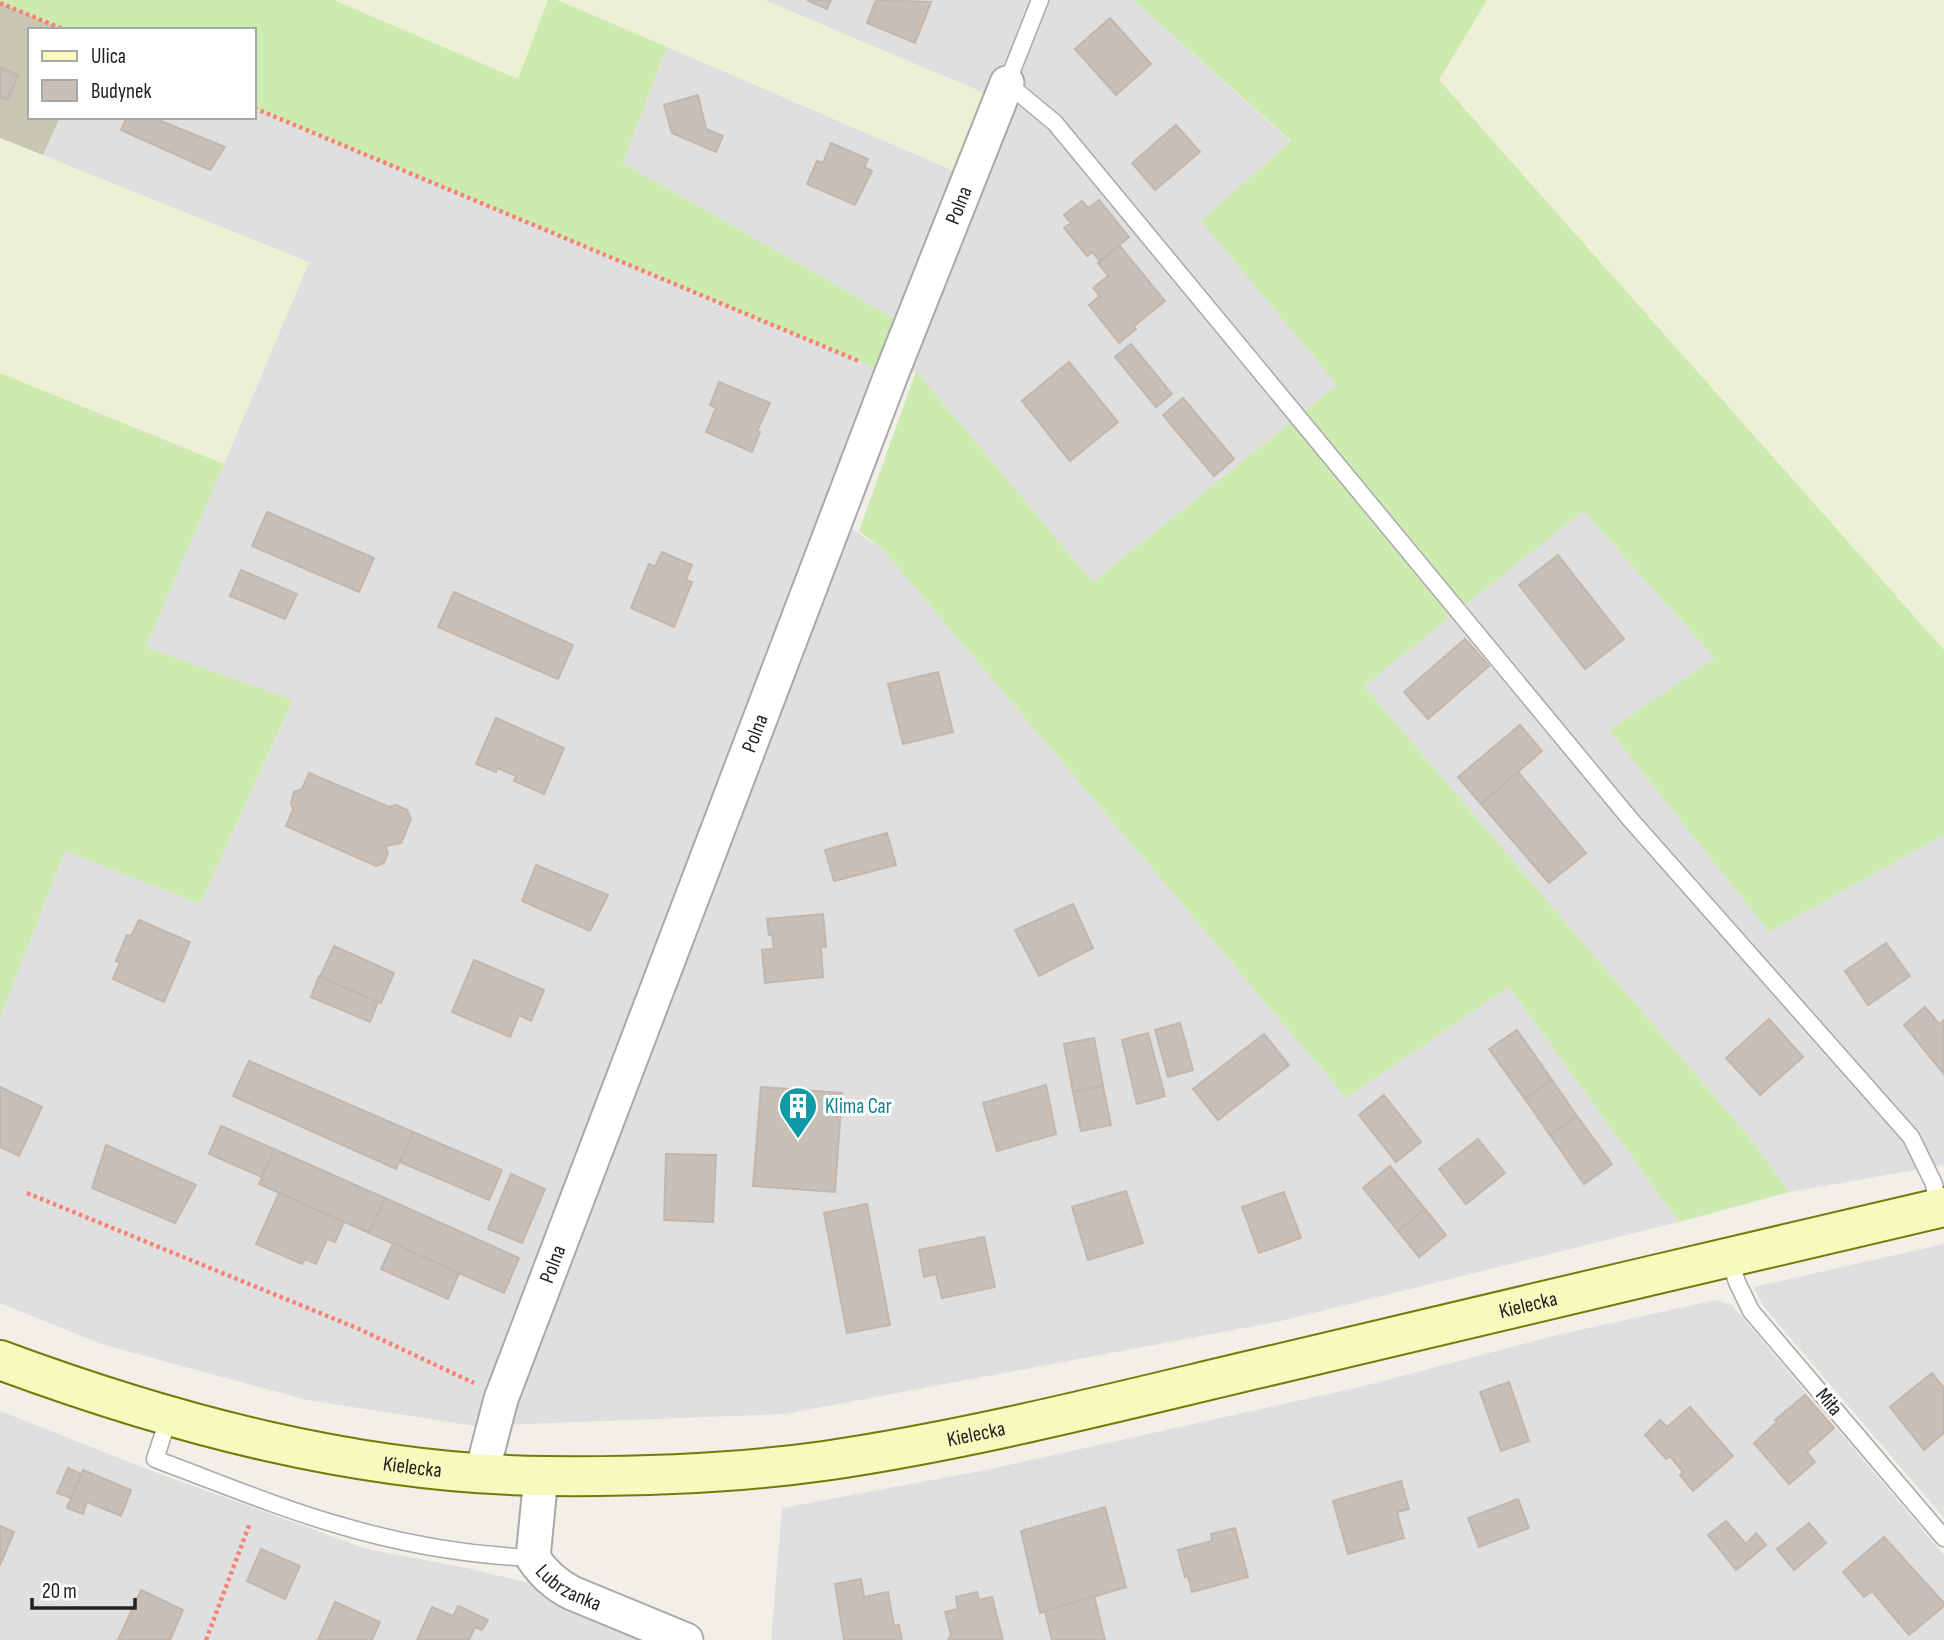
<svg xmlns="http://www.w3.org/2000/svg" width="1944" height="1640" viewBox="0 0 1944 1640" font-family="'Sofia Sans Condensed',sans-serif">
  <rect width="100%" height="100%" fill="#f2efe9"/>
  <g fill="#e0dfdf">
    <polygon points="764,0 1133,0 1291,142 1202,221 1337,385 1093,582 916,371 890,375 826,511 883,550 1346,1098 1509,987 1679,1222 1281,1321 785,1414 475,1426 307,1400 101,1344 0,1303 0,1018 65,851 200,904 293,701 146,647 309,263 0,138 0,3 65,30 30,30 30,117 254,117 254,108 870,366 899,321 623,163 667,47 959,173 984,93"/>
    <polygon points="1582,510 1716,659 1609,730 1769,932 1944,835 1944,1165 1789,1192 1755,1144 1364,686"/>
    <polygon points="1944,1244 1944,1518 1763,1306 1754,1287"/>
    <polygon points="1716,1300 1732,1305 1944,1555 1944,1640 771,1640 782,1508 986,1470 1364,1386 1557,1335"/>
    <polygon points="0,1411 144,1468 367,1549 467,1568 529,1583 670,1640 0,1640"/>
  </g>
  <polygon fill="#c7c7b4" points="0,3 65,30 30,30 30,117 60,117 43,155 0,138"/>
  <g fill="#eef0d5">
    <polygon points="334,0 548,0 518,79"/>
    <polygon points="557,0 764,0 984,93 960,173"/>
    <polygon points="1487,0 1944,0 1944,650 1439,80"/>
    <polygon points="0,138 309,262 224,464 0,373"/>
  </g>
  <g fill="#cdebb0">
    <polygon points="0,0 334,0 518,79 548,0 557,0 667,47 623,163 899,321 891,375 254,108 254,30 65,30 0,3"/>
    <polygon points="1133,0 1487,0 1439,80 1944,650 1944,835 1769,932 1609,730 1715,658 1583,511 1364,686 1755,1144 1789,1192 1679,1222 1509,987 1346,1098 883,550 859,531 916,371 1093,582 1337,385 1201,221 1291,141"/>
    <polygon points="0,373 224,464 146,647 293,700 200,904 65,851 0,1018"/>
  </g>
  <g fill="#c7bfb8" stroke="#c4b6ab" stroke-width="2">
    <polygon points="807,0 831,0 827,9"/>
    <polygon points="876,0 931,2 915,43 867,23"/>
    <polygon points="1110,18 1151,64 1116,95 1075,49"/>
    <polygon points="0,67 18,75 8,100 0,97"/>
    <polygon points="698,95 706,129 723,136 716,152 672,133 664,105"/>
    <polygon points="127,117 151,117 225,147 210,170 121,130"/>
    <polygon points="1176,125 1200,152 1155,190 1132,163"/>
    <polygon points="831,143 868,159 864,167 872,171 855,205 807,184 817,161 823,163"/>
    <polygon points="1099,200 1129,237 1100,261 1092,252 1087,256 1064,228 1071,223 1064,215 1082,201 1088,208"/>
    <polygon points="1119,245 1165,301 1134,326 1136,329 1119,343 1089,305 1100,296 1093,288 1108,276 1098,263"/>
    <polygon points="1131,344 1172,394 1156,407 1115,357"/>
    <polygon points="1069,362 1118,422 1070,461 1022,401"/>
    <polygon points="719,382 770,403 757,431 760,432 752,452 706,432 716,408 710,405"/>
    <polygon points="1183,398 1234,459 1214,476 1163,415"/>
    <polygon points="267,512 374,558 359,592 252,546"/>
    <polygon points="662,552 692,565 686,580 692,582 674,627 631,608 649,564 655,567"/>
    <polygon points="1558,555 1624,639 1585,669 1519,585"/>
    <polygon points="241,570 297,594 285,619 230,596"/>
    <polygon points="454,592 573,645 558,679 438,627"/>
    <polygon points="1465,639 1489,666 1428,719 1404,692"/>
    <polygon points="938,672 953,732 903,744 888,684"/>
    <polygon points="496,718 564,748 544,794 514,781 516,776 497,768 496,772 476,764"/>
    <polygon points="1520,725 1542,751 1481,804 1458,777"/>
    <polygon points="1518,772 1586,853 1549,883 1481,804"/>
    <polygon points="309,773 389,807 396,805 407,810 411,819 401,843 385,846 388,853 384,863 376,866 286,826 293,810 291,803 294,792 302,789"/>
    <polygon points="887,833 896,865 834,881 825,850"/>
    <polygon points="536,865 608,895 590,931 522,901"/>
    <polygon points="1073,904 1093,948 1039,976 1015,930"/>
    <polygon points="823,914 826,947 821,947 823,977 765,983 762,950 774,949 772,934 769,935 767,919"/>
    <polygon points="139,920 190,942 164,1002 113,979 120,963 116,961 127,935 131,936"/>
    <polygon points="1886,943 1910,976 1868,1005 1845,971"/>
    <polygon points="334,946 394,973 381,1003 320,977"/>
    <polygon points="474,960 544,990 531,1021 519,1015 510,1037 452,1012"/>
    <polygon points="319,976 378,1002 370,1022 311,997"/>
    <polygon points="1925,1007 1939,1024 1944,1020 1943,1073 1904,1025"/>
    <polygon points="1769,1019 1803,1057 1760,1095 1726,1058"/>
    <polygon points="1180,1023 1193,1070 1168,1077 1155,1030"/>
    <polygon points="1517,1030 1552,1080 1525,1099 1489,1049"/>
    <polygon points="1148,1033 1165,1096 1137,1104 1122,1040"/>
    <polygon points="1264,1034 1289,1065 1218,1120 1193,1089"/>
    <polygon points="1094,1038 1103,1086 1073,1092 1064,1044"/>
    <polygon points="249,1061 413,1132 396,1169 233,1096"/>
    <polygon points="1552,1080 1577,1116 1550,1135 1525,1099"/>
    <polygon points="1046,1085 1056,1134 997,1151 983,1103"/>
    <polygon points="1103,1086 1111,1125 1081,1131 1073,1092"/>
    <polygon points="0,1087 42,1107 19,1156 0,1147"/>
    <polygon points="761,1087 842,1093 835,1192 753,1186"/>
    <polygon points="1384,1095 1421,1142 1396,1162 1359,1115"/>
    <polygon points="1577,1116 1612,1164 1584,1184 1550,1135"/>
    <polygon points="221,1126 274,1149 262,1177 209,1154"/>
    <polygon points="413,1132 502,1170 489,1200 400,1162"/>
    <polygon points="1478,1139 1505,1173 1466,1204 1439,1169"/>
    <polygon points="106,1145 196,1185 175,1223 92,1188"/>
    <polygon points="274,1149 385,1198 369,1233 259,1184"/>
    <polygon points="666,1154 716,1155 713,1222 664,1220"/>
    <polygon points="1390,1166 1425,1209 1398,1231 1363,1188"/>
    <polygon points="511,1174 545,1189 522,1243 488,1229"/>
    <polygon points="1126,1191 1143,1243 1088,1260 1072,1207"/>
    <polygon points="1284,1192 1301,1238 1259,1253 1242,1207"/>
    <polygon points="279,1193 344,1222 335,1242 327,1239 316,1264 305,1259 302,1264 256,1244"/>
    <polygon points="385,1198 519,1258 504,1293 369,1233"/>
    <polygon points="867,1204 890,1325 847,1333 824,1213"/>
    <polygon points="1425,1209 1446,1235 1419,1257 1398,1231"/>
    <polygon points="984,1237 995,1287 942,1298 936,1274 924,1277 919,1250"/>
    <polygon points="393,1243 459,1273 448,1299 381,1269"/>
    <polygon points="1932,1373 1944,1388 1944,1433 1924,1450 1890,1407"/>
    <polygon points="1509,1382 1529,1441 1501,1451 1480,1392"/>
    <polygon points="1805,1395 1834,1428 1807,1452 1815,1462 1789,1484 1754,1443 1777,1422 1775,1420"/>
    <polygon points="1690,1407 1733,1456 1693,1491 1680,1475 1683,1472 1670,1456 1666,1459 1645,1435 1660,1420 1667,1427"/>
    <polygon points="68,1468 81,1474 71,1498 57,1493"/>
    <polygon points="83,1470 131,1490 121,1516 87,1502 83,1514 67,1508"/>
    <polygon points="1401,1481 1409,1509 1397,1512 1404,1538 1348,1554 1333,1501"/>
    <polygon points="1518,1499 1529,1528 1479,1547 1468,1518"/>
    <polygon points="1105,1507 1126,1587 1040,1613 1021,1531"/>
    <polygon points="1726,1521 1746,1544 1756,1533 1766,1545 1736,1570 1708,1535"/>
    <polygon points="1809,1523 1826,1543 1794,1570 1777,1549"/>
    <polygon points="0,1526 14,1532 0,1565"/>
    <polygon points="1235,1528 1248,1577 1192,1592 1188,1576 1185,1577 1178,1550 1212,1541 1211,1534"/>
    <polygon points="1884,1537 1944,1603 1944,1606 1909,1635 1872,1591 1864,1597 1843,1572"/>
    <polygon points="261,1549 300,1566 285,1599 247,1581"/>
    <polygon points="861,1579 864,1597 888,1592 894,1626 899,1625 902,1640 844,1640 835,1584"/>
    <polygon points="141,1590 183,1610 170,1640 118,1640"/>
    <polygon points="977,1592 979,1600 992,1597 1003,1640 948,1640 951,1634 945,1612 958,1609 956,1597"/>
    <polygon points="1094,1596 1105,1640 1052,1640 1045,1611"/>
    <polygon points="335,1602 380,1622 372,1640 318,1640"/>
    <polygon points="458,1606 488,1620 482,1630 475,1627 469,1640 417,1640 432,1607 453,1616"/>
  </g>
  <g fill="none" stroke-linecap="round" stroke-linejoin="round">
    <defs>
      <g id="lane">
        <polyline points="1040,0 1007,83 1055,123 1630,819 1911,1137 1934,1184 1938,1208"/>
        <polyline points="1729,1257 1737,1282 1751,1311 1944,1538"/>
        <path d="M169,1417L155,1459C217,1482 279,1508 342,1526C403,1544 469,1555 533,1558"/>
      </g>
      <g id="street">
        <path id="s1" d="M482,1472L501,1399L891,375L1007,83"/>
        <path id="s2" d="M541,1476L533,1558C543,1573 556,1585 572,1593L686,1640"/>
      </g>
      <g id="secondary">
        <path id="s3" d="M0,1360C173,1424 359,1474 545,1476C638,1477 731,1474 824,1461C975,1439 1124,1400 1273,1365C1497,1312 1720,1259 1944,1207"/>
      </g>
    </defs>
    <use href="#lane" stroke="#a9a9a9" stroke-width="19"/>
    <use href="#street" stroke="#a9a9a9" stroke-width="37"/>
    <use href="#secondary" stroke="#707d05" stroke-width="42"/>
    <g stroke="#fa8072" stroke-width="4.5" stroke-dasharray="3.5 3.5" stroke-linecap="butt">
      <polyline points="0,3 65,30"/>
      <polyline points="254,108 861,362"/>
      <polyline points="27,1193 359,1329 474,1383"/>
      <polyline points="206,1640 250,1523"/>
    </g>
    <use href="#lane" stroke="#fff" stroke-width="16"/>
    <use href="#street" stroke="#fff" stroke-width="33"/>
    <use href="#secondary" stroke="#f7fabf" stroke-width="38"/>
  </g>
  <defs>
    <symbol id="building-pin" viewBox="-11 -11 22 30"><path d="M0 17L-7.5 6A9.5 9.5 0 1 1 7.5 6Z" fill="#0f9aa8" stroke="#fff"/><path d="M-4-6H4V6H1V3H-1V6H-4ZM-2.5-4.3h1.7v1.8h-1.7ZM.8-4.3h1.7v1.8H.8ZM-2.5-1h1.7V.8h-1.7ZM.8-1h1.7V.8H.8Z" fill="#fff"/></symbol>
  </defs>
  <g fill-rule="evenodd">
    <use href="#building-pin" x="776" y="1084" width="44" height="60"/>
  </g>
  <g text-anchor="middle" dominant-baseline="central" stroke-width="6" stroke-linejoin="round" paint-order="stroke">
    <g font-size="21" fill="#222" stroke="#fff">
      <text stroke="none"><textPath href="#s1" startOffset="1354">Polna</textPath></text>
      <text stroke="none"><textPath href="#s1" startOffset="788">Polna</textPath></text>
      <text stroke="none"><textPath href="#s1" startOffset="220">Polna</textPath></text>
      <text stroke="none"><textPath href="#s3" startOffset="1561">Kielecka</textPath></text>
      <text transform="translate(1829 1402) rotate(50)">Miła</text>
      <text stroke="none"><textPath href="#s3" startOffset="994">Kielecka</textPath></text>
      <text stroke="none"><textPath href="#s3" startOffset="427">Kielecka</textPath></text>
      <text stroke="none"><textPath href="#s2" startOffset="130">Lubrzanka</textPath></text>
    </g>
    <g font-size="21" fill="#0d838f" stroke="#fff" text-anchor="start">
      <text x="825" y="1106">Klima Car</text>
    </g>
  </g>
  <rect x="28" y="28" width="228" height="91" fill="#ffffff" stroke="#a7a7a7" stroke-width="2"/>
  <rect x="42" y="51" width="35" height="10" fill="#f7fabf" stroke="#a7a7a7" stroke-width="2"/>
  <text x="91" y="63" font-size="21" fill="#222222">Ulica</text>
  <rect x="42" y="80" width="35" height="21" fill="#c7bfb8" stroke="#a7a7a7" stroke-width="2"/>
  <text x="91" y="98" font-size="21" fill="#222222">Budynek</text>
  <path d="M32 1598v10h103v-10" fill="none" stroke="#222222" stroke-width="3.5"/>
  <text x="42" y="1598" font-size="21" fill="#222222" stroke="#ffffff" stroke-width="5" paint-order="stroke">20 m</text>
</svg>
